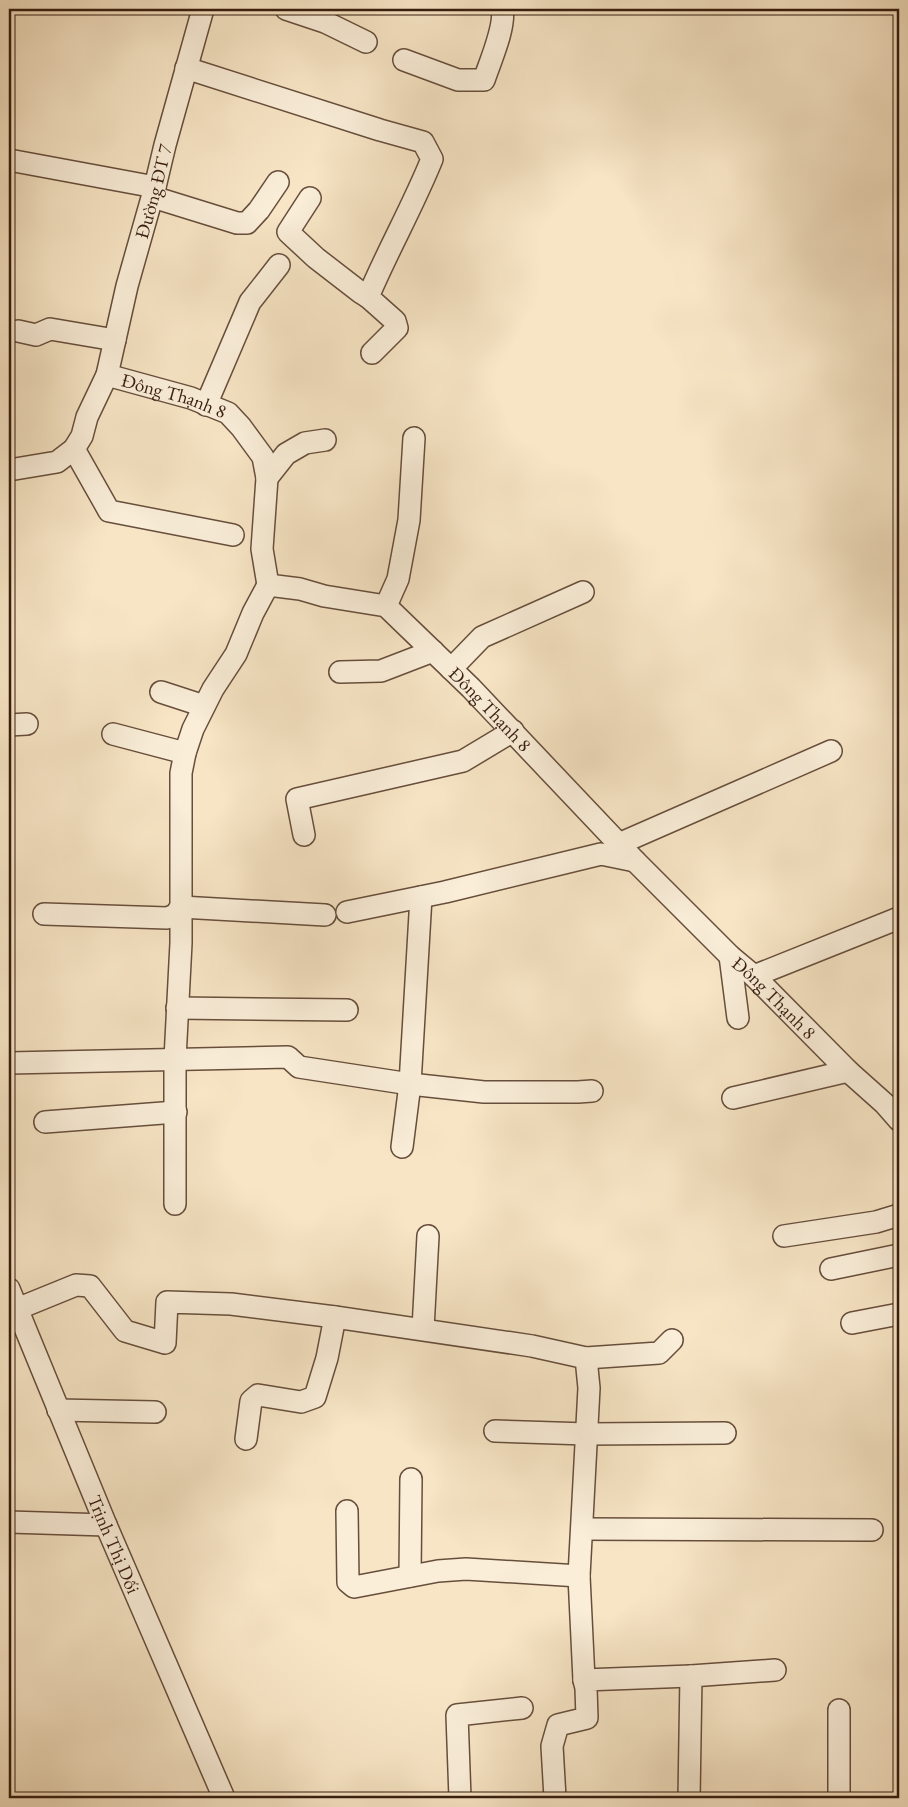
<svg xmlns="http://www.w3.org/2000/svg" width="908" height="1807" viewBox="0 0 908 1807" font-family="'EB Garamond',serif">
  <rect width="100%" height="100%" fill="#f7e5c5"/>
  <filter id="stains"><feTurbulence type="fractalNoise" baseFrequency=".004" numOctaves="4"/><feColorMatrix values="0 0 0 0 .2 0 0 0 0 .09 0 0 0 0 .02 0 0 0 .5 -.17"/></filter>
  <radialGradient id="worn" r=".72"><stop offset=".6" stop-color="#630" stop-opacity="0"/><stop offset="1" stop-color="#630" stop-opacity=".3"/></radialGradient>
  <g fill="none" stroke-linecap="round" stroke-linejoin="round">
    <defs>
      <g id="minor">
        <polyline points="286,9 325,22 366,42"/>
        <path d="M404,60L458,80H484C490,62 506,26 502,9"/>
        <path d="M186,68L380,130L423,142L432,159C413,206 388,250 368,297L395,321L397,328L372,353"/>
        <polyline points="9,160 155,187"/>
        <polyline points="153,197 237,223 247,223 259,210 278,182"/>
        <polyline points="310,198 288,232 316,258 360,292 368,297"/>
        <polyline points="18,331 36,335 50,329 115,340"/>
        <path id="s1" d="M107,375L191,398L228,413L241,427L263,457L267,478L262,549L268,585L300,589L324,596L386,606L471,688L635,861L730,956L754,976L848,1071L885,1104L899,1120"/>
        <polyline points="206,405 250,302 279,265"/>
        <polyline points="74,449 109,511 233,535"/>
        <path id="s2" d="M9,470L57,462L74,449L82,436L87,417L107,375L127,286L155,187L165,145L203,9"/>
        <polyline points="267,478 286,454 305,443 325,440"/>
        <polyline points="386,606 398,579 409,520 414,438"/>
        <polyline points="451,669 482,637 583,592"/>
        <polyline points="340,672 381,671 433,651"/>
        <polyline points="161,692 204,706"/>
        <polyline points="9,725 27,724"/>
        <polyline points="113,734 185,753"/>
        <polyline points="304,835 297,799 463,761 513,731"/>
        <polyline points="621,843 831,751"/>
        <polyline points="347,912 445,892 601,854 635,861"/>
        <polyline points="44,914 167,918 175,915 181,907 325,915"/>
        <polyline points="730,956 738,1018"/>
        <polyline points="754,976 899,918"/>
        <polyline points="177,1008 347,1010"/>
        <polyline points="9,1063 288,1057 299,1067 410,1084 484,1092 578,1092 592,1091"/>
        <polyline points="733,1098 848,1071"/>
        <polyline points="45,1122 176,1112"/>
        <polyline points="402,1147 410,1084 421,897"/>
        <polyline points="175,1204 175,1059 181,943 181,773 185,753 193,729 213,689 236,654 253,613 268,585"/>
        <polyline points="784,1236 876,1222 899,1215"/>
        <polyline points="831,1269 899,1255"/>
        <path id="s3" d="M9,1289L106,1525L224,1798"/>
        <polyline points="17,1309 76,1285 90,1286 125,1331 165,1343 167,1302 231,1304 335,1317 532,1346 586,1358 589,1388 579,1576 584,1680"/>
        <polyline points="852,1323 899,1314"/>
        <polyline points="423,1329 428,1236"/>
        <polyline points="586,1358 659,1353 672,1340"/>
        <polyline points="58,1410 155,1412"/>
        <polyline points="495,1431 587,1434 725,1433"/>
        <polyline points="246,1439 251,1401 258,1395 301,1402 315,1397 327,1358 335,1317"/>
        <polyline points="347,1511 348,1582 354,1587 438,1571 466,1569 579,1576"/>
        <polyline points="9,1522 106,1525"/>
        <polyline points="582,1529 872,1530"/>
        <polyline points="410,1576 411,1479"/>
        <polyline points="839,1710 839,1798"/>
        <polyline points="460,1798 457,1715 522,1708"/>
        <polyline points="555,1798 552,1746 558,1725 587,1718 586,1688 584,1680 691,1676"/>
        <polyline points="689,1798 691,1676 775,1670"/>
      </g>
    </defs>
    <use href="#minor" stroke="#674e3c" stroke-width="24"/>
    <use href="#minor" stroke="#faeed9" stroke-width="21"/>
  </g>
  <g text-anchor="middle" dominant-baseline="central" stroke-width="4.5" stroke-linejoin="round" paint-order="stroke">
    <g font-size="19" fill="#371c0f" stroke="#faeed9">
      <text stroke="none"><textPath href="#s2" startOffset="341">Đường ĐT 7</textPath></text>
      <text stroke="none"><textPath href="#s1" startOffset="70">Đông Thạnh 8</textPath></text>
      <text stroke="none"><textPath href="#s1" startOffset="579">Đông Thạnh 8</textPath></text>
      <text stroke="none"><textPath href="#s1" startOffset="984">Đông Thạnh 8</textPath></text>
      <text stroke="none"><textPath href="#s3" startOffset="276">Trịnh Thị Dối</textPath></text>
    </g>
  </g>
  <rect width="908" height="1807" fill="none" stroke="#f7e5c5" stroke-width="30"/>
  <rect x="10" y="10" width="888" height="1787" fill="none" stroke="#371c0f" stroke-width="2.5"/>
  <rect x="15" y="15" width="878" height="1777" fill="none" stroke="#371c0f"/>
  <rect width="100%" height="100%" filter="url(#stains)"/>
  <rect width="100%" height="100%" fill="url(#worn)"/>
</svg>
